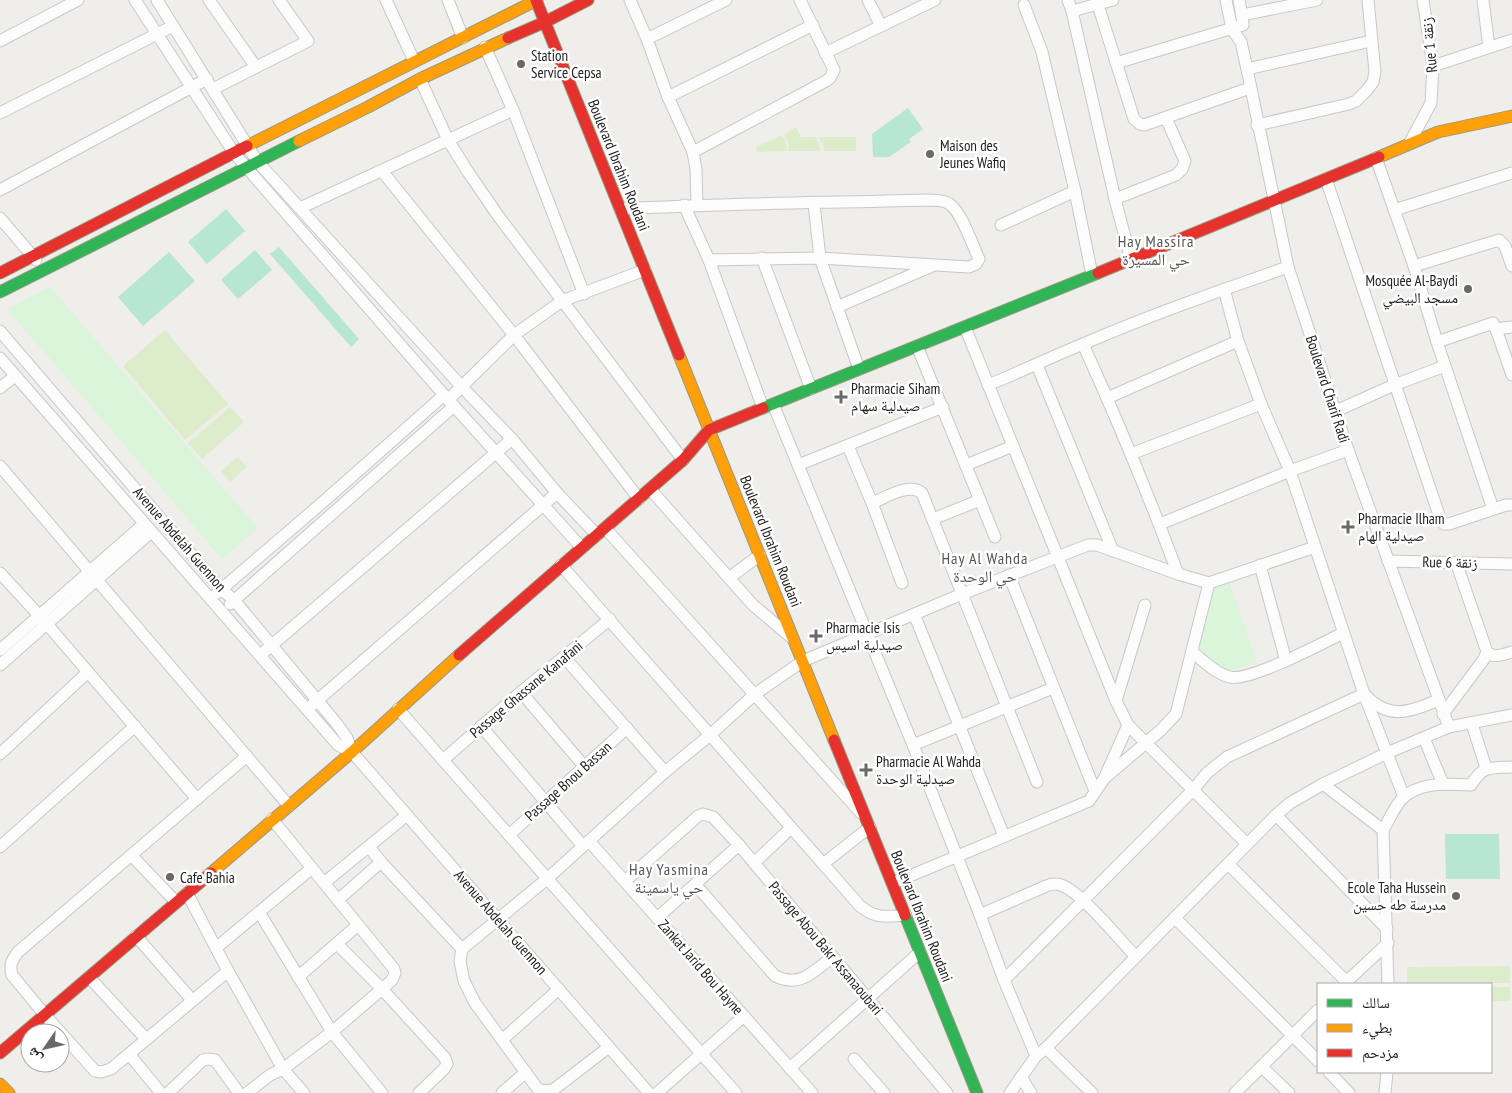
<svg xmlns="http://www.w3.org/2000/svg" width="1512" height="1093" viewBox="0 0 1512 1093" font-family="'PT Sans Narrow','Noto Naskh Arabic',sans-serif">
  <rect width="100%" height="100%" fill="#f0eeeb"/>
  <g fill="#ddeccb">
    <polygon points="796,127 801,137 815,137 819,143 820,151 788,151 789,145 784,134"/>
    <polygon points="782,135 785,140 787,151 758,152 756,150 756,147"/>
    <polygon points="818,137 856,137 856,151 824,151 823,145"/>
    <polygon points="165,330 228,404 185,440 123,366"/>
    <polygon points="230,407 244,422 202,459 188,443"/>
    <polygon points="238,457 247,467 230,482 221,471"/>
    <polygon points="1510,966 1510,983 1407,983 1407,967"/>
    <rect x="1491" y="987" width="19" height="14"/>
  </g>
  <g fill="#daf5da">
    <polygon points="50,287 258,528 222,559 7,309"/>
    <polygon points="1230,583 1257,662 1232,671 1224,669 1200,650 1199,642 1210,590"/>
  </g>
  <g fill="#b7e6d2">
    <polygon points="908,108 923,129 909,139 911,142 889,157 873,157 872,134"/>
    <polygon points="226,209 245,231 207,264 188,242"/>
    <polygon points="279,247 359,339 351,347 270,254"/>
    <polygon points="255,250 272,270 238,299 221,280"/>
    <polygon points="169,252 195,281 143,326 118,297"/>
    <polygon points="1445,834 1499,834 1500,879 1446,879"/>
  </g>
  <g fill="none" stroke-linecap="round" stroke-linejoin="round">
    <defs>
      <g id="street">
        <polyline points="135,0 234,153 444,395 582,548"/>
        <polyline points="157,0 257,161 462,387 512,439 557,493 597,535"/>
        <polyline points="209,0 256,67"/>
        <polyline points="386,0 414,61"/>
        <polyline points="448,0 463,38"/>
        <polyline points="630,0 647,39 668,97 693,152 696,169 697,205"/>
        <polyline points="868,0 881,26"/>
        <polyline points="1068,0 1072,11 1113,0"/>
        <polyline points="1226,0 1232,29 1241,42 1247,69 1288,267 1348,450 1449,727"/>
        <polyline points="1239,0 1243,23"/>
        <polyline points="1483,0 1489,47"/>
        <polyline points="1024,5 1042,52 1075,191 1092,275"/>
        <polyline points="1098,5 1134,119 1140,124 1144,125 1250,88"/>
        <polyline points="1072,11 1115,199 1131,260"/>
        <polyline points="1242,15 1317,0"/>
        <polyline points="647,39 726,0"/>
        <polyline points="0,41 78,0"/>
        <polyline points="485,47 513,110 584,294"/>
        <polyline points="825,53 935,0"/>
        <polyline points="1116,63 1243,25"/>
        <polyline points="1433,66 1512,40"/>
        <polyline points="1247,69 1371,41"/>
        <polyline points="420,79 448,140 468,172 499,217 683,460"/>
        <polyline points="213,89 308,41 279,0"/>
        <polyline points="668,97 813,25"/>
        <polyline points="0,113 173,26"/>
        <polyline points="1257,125 1349,104 1356,101 1367,90 1373,82 1375,72 1368,0"/>
        <polyline points="1409,144 1431,103 1433,66 1423,0"/>
        <polyline points="693,152 826,81 830,78 834,70 800,0"/>
        <polyline points="1376,158 1414,266 1437,342 1493,509"/>
        <polyline points="382,171 514,335 639,499"/>
        <polyline points="1326,179 1441,521 1444,524 1449,524 1506,505 1512,505"/>
        <polyline points="0,190 207,79"/>
        <polyline points="1115,199 1176,175 1182,169 1185,161 1166,118"/>
        <polyline points="814,204 820,258 859,369"/>
        <polyline points="684,205 709,260 763,408"/>
        <polyline points="300,208 513,110"/>
        <path d="M620,209C723,203 826,203 928,200C934,200 942,200 948,203C961,210 972,244 979,259L976,264L969,267L820,258L709,260"/>
        <polyline points="1394,210 1512,173"/>
        <polyline points="0,218 36,260"/>
        <polyline points="1001,225 1075,191"/>
        <polyline points="762,258 811,389"/>
        <polyline points="1414,266 1499,240 1505,246 1512,266"/>
        <polyline points="1224,289 1238,341 1261,404 1290,471 1364,694 1404,797"/>
        <polyline points="837,307 932,266"/>
        <polyline points="965,327 1116,701 1128,725 1247,844"/>
        <polyline points="1496,329 1512,375"/>
        <polyline points="0,331 221,589 234,600 337,724 347,738 352,752"/>
        <polyline points="1437,342 1493,323 1496,329 1512,327"/>
        <path d="M1083,344C1117,419 1149,496 1178,574"/>
        <polyline points="917,346 995,537"/>
        <polyline points="0,358 338,745 352,752 649,1093"/>
        <polyline points="1037,365 1113,551"/>
        <path d="M988,385C1020,372 1051,357 1083,344C1150,315 1219,291 1288,267"/>
        <polyline points="0,388 15,376"/>
        <polyline points="1107,398 1238,341"/>
        <polyline points="448,400 514,335 562,301 645,270"/>
        <polyline points="773,404 913,745 980,915 1004,980 1036,1056 1010,1093"/>
        <polyline points="1336,411 1394,385 1445,366"/>
        <polyline points="848,446 872,503 902,583"/>
        <polyline points="1131,454 1261,404"/>
        <polyline points="798,465 943,407"/>
        <polyline points="966,465 1013,446"/>
        <polyline points="0,466 289,806"/>
        <polyline points="650,489 753,605 792,638"/>
        <path d="M872,503C885,498 909,482 922,493L1037,782"/>
        <polyline points="933,519 980,500"/>
        <polyline points="1160,524 1290,471 1348,450"/>
        <polyline points="605,528 861,813"/>
        <polyline points="1388,561 1512,564"/>
        <path d="M1456,562L1487,652C1494,659 1504,654 1512,652"/>
        <path d="M561,565L860,906C876,919 886,917 906,915"/>
        <polyline points="1260,565 1286,661"/>
        <polyline points="0,573 46,623 197,799"/>
        <polyline points="1009,575 1095,791"/>
        <polyline points="729,578 760,555"/>
        <polyline points="217,593 323,502 444,395"/>
        <polyline points="230,604 454,406"/>
        <polyline points="914,614 1004,836"/>
        <polyline points="0,650 144,524"/>
        <polyline points="265,651 512,439"/>
        <path d="M1192,652C1203,660 1216,674 1230,677C1249,682 1323,643 1343,633"/>
        <polyline points="564,657 665,772"/>
        <polyline points="0,665 151,532"/>
        <polyline points="521,692 584,766"/>
        <polyline points="1116,701 1145,605"/>
        <polyline points="312,705 557,493"/>
        <polyline points="398,709 736,1093"/>
        <polyline points="1443,714 1484,659 1487,652"/>
        <polyline points="1472,724 1486,768"/>
        <polyline points="481,726 583,846"/>
        <polyline points="1424,738 1443,784"/>
        <polyline points="913,745 1053,688"/>
        <polyline points="0,754 88,672"/>
        <polyline points="443,760 521,692 610,619"/>
        <polyline points="1107,776 1161,730 1176,714 1209,583"/>
        <polyline points="1323,784 1383,830 1388,984"/>
        <polyline points="1276,815 1387,929"/>
        <path d="M1383,830C1389,820 1394,808 1401,800C1418,781 1448,784 1471,785C1483,765 1490,768 1512,767"/>
        <polyline points="509,835 627,728"/>
        <polyline points="589,841 812,1093"/>
        <polyline points="0,847 135,726"/>
        <polyline points="369,847 381,862 462,949"/>
        <polyline points="132,856 176,902"/>
        <polyline points="754,863 791,828"/>
        <polyline points="823,864 870,827"/>
        <polyline points="1228,864 1347,982"/>
        <polyline points="625,881 698,816 703,814 713,817 739,845 947,1093"/>
        <polyline points="324,883 407,815"/>
        <polyline points="893,883 1089,801 1104,779 1128,725"/>
        <path d="M695,884L775,976C801,988 812,972 833,957"/>
        <polyline points="187,893 228,971 283,1069 304,1093"/>
        <polyline points="338,900 381,862"/>
        <polyline points="259,912 332,1032 382,1093"/>
        <path d="M980,915L1046,886C1051,884 1055,883 1061,885C1080,891 1120,940 1136,957"/>
        <polyline points="657,918 739,845"/>
        <polyline points="1175,918 1318,1061"/>
        <polyline points="136,936 192,1000"/>
        <polyline points="337,944 382,989 445,1058 447,1064 444,1069 419,1093"/>
        <polyline points="216,948 312,868"/>
        <path d="M228,971L111,1069L101,1072L95,1071L45,1015L12,975C9,965 12,960 18,952L247,756"/>
        <polyline points="89,977 146,1039"/>
        <polyline points="298,977 358,925"/>
        <path d="M1004,980L1193,790L1207,773L1227,757L1364,694C1388,720 1409,713 1438,700"/>
        <polyline points="1344,984 1388,943"/>
        <polyline points="502,1040 559,989"/>
        <polyline points="609,1047 553,1090 542,1091 537,1088 475,1003 464,981 460,961 462,949 548,878 665,772 710,735 755,694 803,661 962,594 1088,545 1097,545 1178,574 1209,583 1315,547"/>
        <polyline points="1046,1048 1092,1093"/>
        <polyline points="129,1054 161,1093"/>
        <polyline points="1036,1056 1046,1048 1276,815 1290,803 1323,784 1387,753 1449,727 1512,715"/>
        <polyline points="854,1059 884,1093"/>
        <polyline points="1262,1067 1289,1093"/>
        <polyline points="790,1068 920,952"/>
        <polyline points="1329,1072 1349,1093"/>
        <polyline points="1021,1077 1031,1093"/>
        <polyline points="168,1093 203,1060 208,1059 215,1060 239,1093"/>
        <polyline points="247,1093 270,1075 283,1069 332,1032 382,989 392,980 395,973 394,969 272,819"/>
        <polyline points="502,1093 526,1072"/>
        <polyline points="657,1093 744,1016"/>
        <polyline points="1235,1093 1318,1010"/>
        <polyline points="1385,1093 1387,1072"/>
      </g>
      <g id="fast">
        <polyline points="0,292 299,141"/>
        <polyline points="763,408 1098,273"/>
        <polyline points="905,915 977,1093"/>
      </g>
      <g id="slow">
        <polyline points="299,141 368,107 420,79 508,38"/>
        <polyline points="247,146 537,0"/>
        <polyline points="1379,157 1438,132 1512,116"/>
        <polyline points="679,355 834,740"/>
        <polyline points="211,873 352,752 459,655"/>
        <polyline points="0,1084 9,1093"/>
      </g>
      <g id="jam">
        <polyline points="536,0 679,355"/>
        <polyline points="508,38 545,22 588,0"/>
        <polyline points="0,273 247,146"/>
        <polyline points="1098,273 1379,157"/>
        <polyline points="459,655 683,460 709,430 763,408"/>
        <polyline points="834,740 905,915"/>
        <polyline points="0,1053 211,873"/>
      </g>
    </defs>
    <use href="#street" stroke="#c9c8c7" stroke-width="13"/>
    <use href="#fast" stroke="#999a82" stroke-width="13"/>
    <use href="#slow" stroke="#999a82" stroke-width="13"/>
    <use href="#jam" stroke="#999a82" stroke-width="13"/>
    <use href="#street" stroke="#fdfcfc" stroke-width="11"/>
    <use href="#fast" stroke="#30b455" stroke-width="11"/>
    <use href="#slow" stroke="#ff9f0a" stroke-width="11"/>
    <use href="#jam" stroke="#e5322d" stroke-width="11"/>
  </g>
  <g fill="#6a6968" stroke="#fff" stroke-width="2">
    <circle cx="521" cy="64" r="5"/>
    <circle cx="930" cy="154" r="5"/>
    <circle cx="1468" cy="289" r="5"/>
    <path d="M838.5 389.5h5v5h5v5h-5v5h-5v-5h-5v-5h5z"/>
    <path d="M1345.5 519.5h5v5h5v5h-5v5h-5v-5h-5v-5h5z"/>
    <path d="M813.5 628.5h5v5h5v5h-5v5h-5v-5h-5v-5h5z"/>
    <path d="M863.5 762.5h5v5h5v5h-5v5h-5v-5h-5v-5h5z"/>
    <circle cx="170" cy="877" r="5"/>
    <circle cx="1456" cy="896" r="5"/>
  </g>
  <g text-anchor="middle" dominant-baseline="central" stroke-width="5" stroke-linejoin="round" paint-order="stroke">
    <g font-size="15" fill="#222" stroke="#fff">
      <text transform="translate(1429 45) rotate(-96)">Rue 1 زنقة</text>
      <text transform="translate(619 165) rotate(68)">Boulevard Ibrahim Roudani</text>
      <text transform="translate(1328 389) rotate(72)">Boulevard Charif Radi</text>
      <text transform="translate(180 539) rotate(49)">Avenue Abdelah Guennon</text>
      <text transform="translate(771 541) rotate(68)">Boulevard Ibrahim Roudani</text>
      <text transform="translate(1450 562) rotate(1)">Rue 6 زنقة</text>
      <text transform="translate(526 689) rotate(-40)">Passage Ghassane Kanafani</text>
      <text transform="translate(568 781) rotate(-42)">Passage Bnou Bassan</text>
      <text transform="translate(922 916) rotate(68)">Boulevard Ibrahim Roudani</text>
      <text transform="translate(501 922) rotate(49)">Avenue Abdelah Guennon</text>
      <text transform="translate(826 948) rotate(50)">Passage Abou Bakr Assanaoubari</text>
      <text transform="translate(701 967) rotate(49)">Zankat Jarid Bou Hayne</text>
    </g>
    <g font-size="15" fill="#222" stroke="#fff" text-anchor="start">
      <text x="531" y="55">Station<tspan x="531" dy="17">Service Cepsa</tspan></text>
      <text x="940" y="145">Maison des<tspan x="940" dy="17">Jeunes Wafiq</tspan></text>
      <text x="1458" y="280" text-anchor="end">Mosquée Al-Baydi<tspan x="1458" dy="17">مسجد البيضي</tspan></text>
      <text x="851" y="388">Pharmacie Siham<tspan x="851" dy="17">صيدلية سهام</tspan></text>
      <text x="1358" y="518">Pharmacie Ilham<tspan x="1358" dy="17">صيدلية الهام</tspan></text>
      <text x="826" y="627">Pharmacie Isis<tspan x="826" dy="17">صيدلية اسيس</tspan></text>
      <text x="876" y="761">Pharmacie Al Wahda<tspan x="876" dy="17">صيدلية الوحدة</tspan></text>
      <text x="180" y="877">Cafe Bahia</text>
      <text x="1446" y="887" text-anchor="end">Ecole Taha Hussein<tspan x="1446" dy="17">مدرسة طه حسين</tspan></text>
    </g>
    <g font-size="16" letter-spacing="1" fill="#555" stroke="#fff">
      <text x="1156" y="241">Hay Massira<tspan x="1156" dy="18">حي المسيرة</tspan></text>
      <text x="985" y="558">Hay Al Wahda<tspan x="985" dy="18">حي الوحدة</tspan></text>
      <text x="669" y="869">Hay Yasmina<tspan x="669" dy="18">حي ياسمينة</tspan></text>
    </g>
  </g>
  <rect x="1317" y="983" width="175" height="90" fill="#ffffff" stroke="#a7a7a7"/>
  <rect x="1327" y="999" width="25" height="8" fill="#30b455" stroke="#a7a7a7"/>
  <text x="1362" y="1008" font-size="15" fill="#222222">سالك</text>
  <rect x="1327" y="1024" width="25" height="8" fill="#ff9f0a" stroke="#a7a7a7"/>
  <text x="1362" y="1033" font-size="15" fill="#222222">بطيء</text>
  <rect x="1327" y="1049" width="25" height="8" fill="#e5322d" stroke="#a7a7a7"/>
  <text x="1362" y="1058" font-size="15" fill="#222222">مزدحم</text>
  <g transform="translate(45 1048) rotate(236)"><circle r="24" fill="#ffffff" stroke="#a7a7a7"/>
  <path d="M0-4L9 19L0 12L-9 19Z" fill="#6a6968"/>
  <text y="-8" font-size="14" font-weight="bold" text-anchor="middle" fill="#222222">ش</text>
  </g>
</svg>
